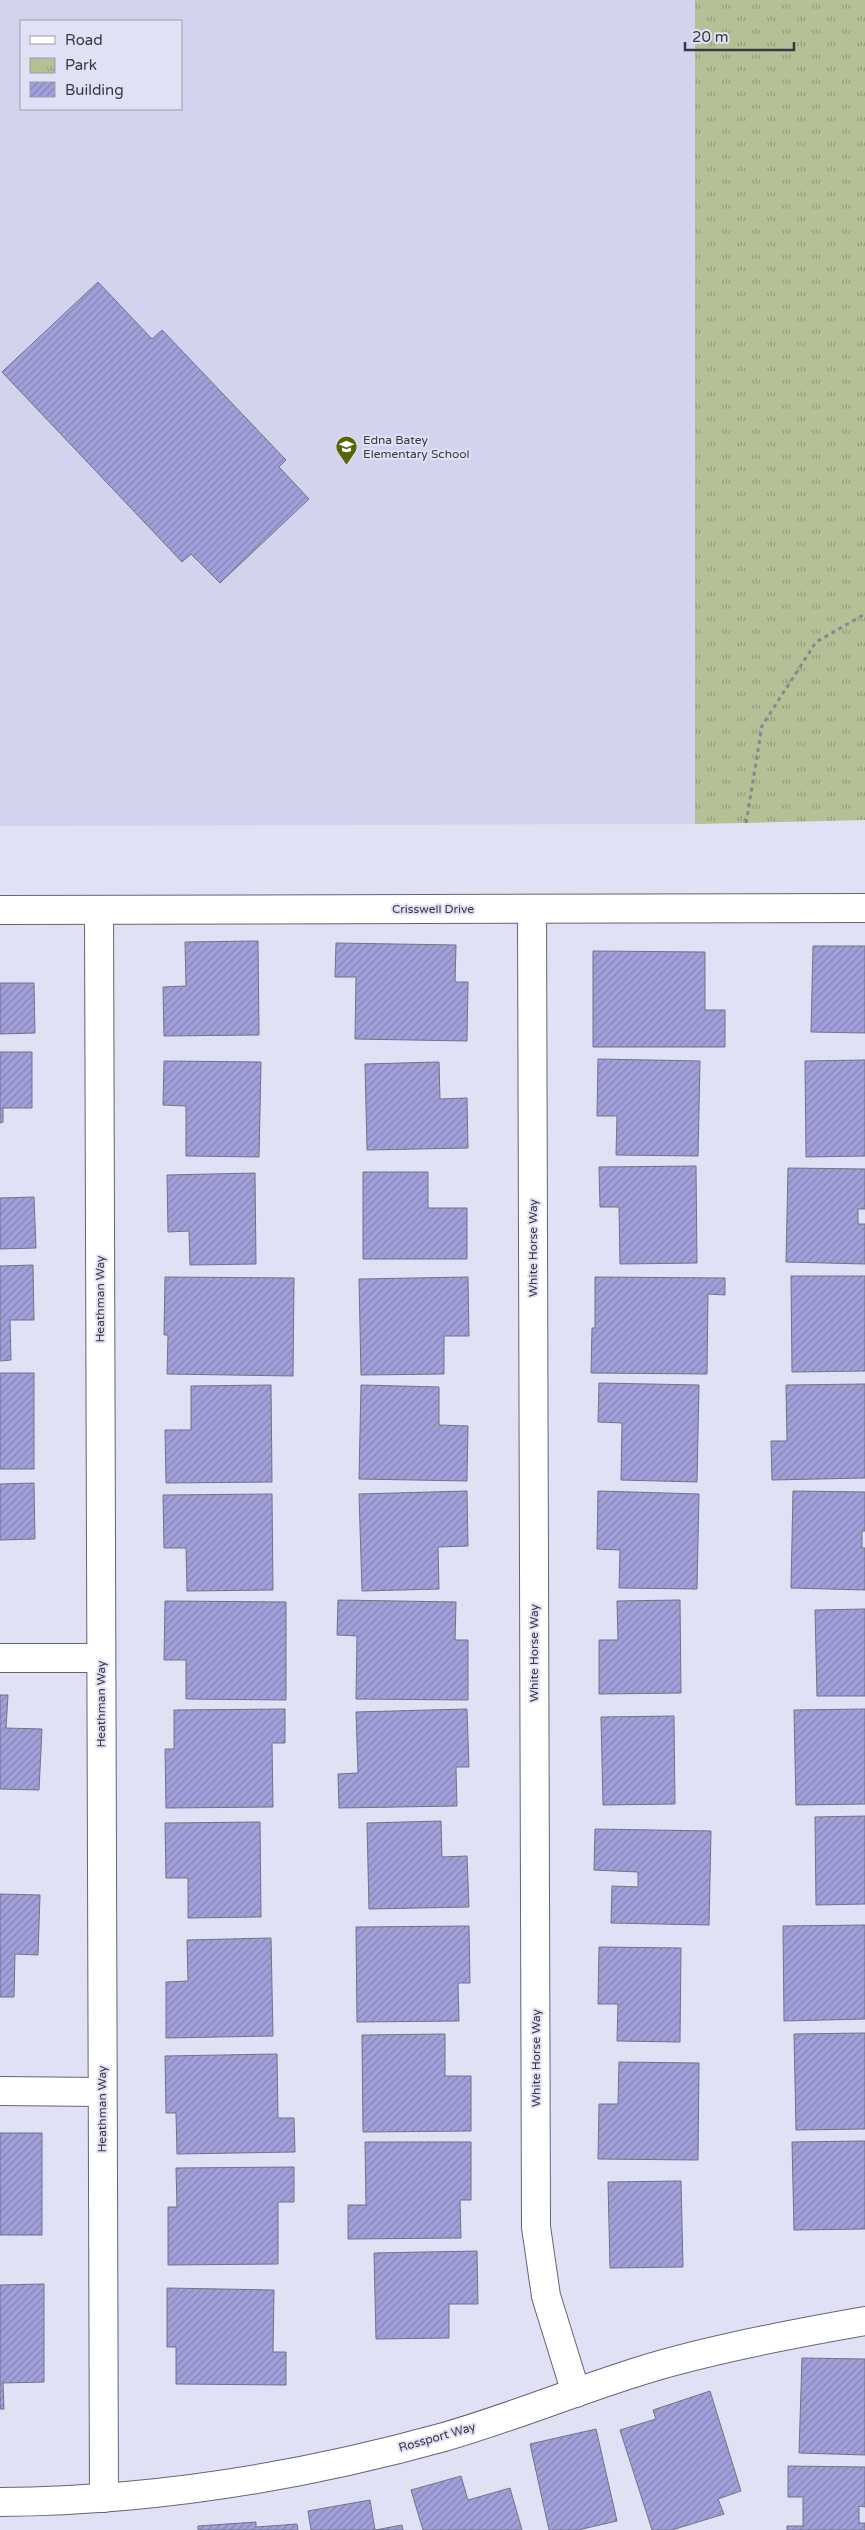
<svg xmlns="http://www.w3.org/2000/svg" width="865" height="2530" viewBox="0 0 865 2530" font-family="'Varela Round',sans-serif">
  <defs>
    <pattern id="park-tufts" width="24" height="20" patternUnits="userSpaceOnUse" patternTransform="scale(1.25)"><rect width="24" height="20" fill="#b6c097"/><path d="M3 7l-1-3M5 7V3M7 7l1-3M15 17l-1-3M17 17v-4M19 17l1-3" fill="none" stroke="#959d7d"/></pattern>
    <pattern id="building-hatch" width="6" height="6" patternUnits="userSpaceOnUse" patternTransform="scale(1.25)"><rect width="6" height="6" fill="#a1a0da"/><path d="M-1 1l2-2M0 6l6-6M5 7l2-2" fill="none" stroke="#8483b2"/></pattern>
  </defs>
  <rect width="100%" height="100%" fill="#e1e1f5"/>
  <path fill="#d3d3ed" fill-rule="evenodd" d="M0,0H695V824L0,826ZM21,21H181V109H21Z"/>
  <polygon fill="url(#park-tufts)" points="695,0 865,0 865,820 695,824"/>
  <g fill="url(#building-hatch)" stroke="#737385">
    <polygon points="98,282 152,339 162,330 286,460 279,467 309,499 220,583 191,554 182,562 2,372"/>
    <polygon points="258,941 259,1035 164,1036 163,987 186,986 185,942"/>
    <polygon points="336,943 456,945 455,982 468,982 467,1041 355,1039 356,977 335,977"/>
    <polygon points="813,946 865,946 865,1033 811,1032"/>
    <polygon points="593,951 705,952 705,1010 725,1010 725,1047 593,1047"/>
    <polygon points="0,983 34,983 35,1033 0,1034"/>
    <polygon points="0,1052 32,1052 32,1108 3,1108 3,1122 0,1123"/>
    <polygon points="598,1059 700,1061 698,1156 616,1155 617,1116 597,1116"/>
    <polygon points="865,1060 865,1156 806,1157 805,1061"/>
    <polygon points="164,1061 261,1062 259,1157 186,1156 186,1106 163,1105"/>
    <polygon points="439,1062 440,1099 467,1098 468,1148 367,1150 365,1064"/>
    <polygon points="696,1166 697,1263 620,1264 619,1207 600,1207 599,1167"/>
    <polygon points="788,1168 865,1169 865,1209 858,1209 858,1224 865,1224 865,1264 786,1262"/>
    <polygon points="363,1172 428,1172 428,1208 467,1208 467,1259 363,1259"/>
    <polygon points="255,1173 256,1264 190,1265 189,1231 168,1232 167,1175"/>
    <polygon points="34,1197 36,1248 0,1249 0,1198"/>
    <polygon points="33,1265 34,1320 10,1320 11,1360 0,1361 0,1266"/>
    <polygon points="791,1276 865,1276 865,1371 792,1372"/>
    <polygon points="165,1277 294,1278 293,1376 167,1374 168,1335 164,1335"/>
    <polygon points="468,1277 469,1336 444,1336 444,1374 361,1375 359,1279"/>
    <polygon points="595,1277 725,1278 725,1295 708,1294 707,1374 591,1373 592,1328 595,1328"/>
    <rect x="0" y="1373" width="34" height="96"/>
    <polygon points="599,1383 699,1385 697,1482 621,1480 622,1423 598,1422"/>
    <polygon points="865,1384 865,1478 772,1480 771,1441 787,1441 786,1385"/>
    <polygon points="271,1385 272,1482 166,1483 165,1430 191,1430 191,1386"/>
    <polygon points="361,1385 439,1387 439,1425 468,1426 467,1481 359,1479"/>
    <polygon points="34,1483 35,1539 0,1540 0,1484"/>
    <polygon points="467,1491 468,1546 438,1547 439,1589 362,1591 359,1494"/>
    <polygon points="598,1491 699,1494 697,1589 619,1588 620,1550 597,1549"/>
    <polygon points="793,1491 865,1492 865,1531 862,1531 862,1548 865,1548 865,1590 791,1588"/>
    <polygon points="272,1494 273,1590 187,1591 186,1548 164,1548 163,1495"/>
    <polygon points="338,1600 456,1602 455,1640 468,1640 468,1700 356,1699 357,1636 337,1635"/>
    <polygon points="680,1600 681,1693 599,1694 599,1640 618,1640 617,1601"/>
    <polygon points="165,1601 286,1602 286,1700 186,1699 186,1660 164,1660"/>
    <polygon points="865,1609 865,1696 817,1696 815,1610"/>
    <polygon points="0,1695 8,1695 6,1728 42,1729 39,1790 0,1789"/>
    <polygon points="285,1709 285,1743 272,1743 273,1807 166,1808 165,1749 174,1749 174,1710"/>
    <polygon points="467,1709 469,1767 456,1767 457,1806 339,1808 338,1774 358,1773 356,1712"/>
    <polygon points="865,1709 865,1804 796,1805 794,1710"/>
    <polygon points="674,1716 675,1804 603,1805 601,1717"/>
    <polygon points="865,1816 865,1904 816,1905 815,1817"/>
    <polygon points="441,1821 442,1857 467,1856 469,1907 369,1909 367,1823"/>
    <polygon points="260,1822 261,1917 188,1918 188,1878 166,1878 165,1823"/>
    <polygon points="595,1829 711,1831 709,1925 611,1923 612,1886 638,1887 638,1872 594,1870"/>
    <polygon points="0,1894 40,1895 38,1955 15,1954 14,1997 0,1997"/>
    <polygon points="865,1925 865,2019 784,2021 783,1926"/>
    <polygon points="469,1926 470,1983 458,1983 459,2021 357,2022 356,1927"/>
    <polygon points="271,1938 273,2036 166,2038 166,1982 188,1981 187,1940"/>
    <polygon points="599,1947 681,1948 680,2042 617,2041 618,2004 598,2004"/>
    <polygon points="865,2033 865,2129 796,2130 794,2034"/>
    <polygon points="445,2034 445,2076 471,2076 471,2131 363,2132 362,2035"/>
    <polygon points="277,2054 278,2118 294,2118 295,2152 177,2154 176,2113 166,2113 165,2056"/>
    <polygon points="619,2062 699,2063 698,2160 598,2159 599,2104 618,2104"/>
    <rect x="0" y="2133" width="42" height="102"/>
    <polygon points="865,2141 865,2229 794,2230 792,2142"/>
    <polygon points="365,2142 471,2142 471,2200 460,2200 461,2238 348,2239 348,2205 366,2205"/>
    <polygon points="294,2167 294,2202 278,2202 278,2264 168,2265 168,2207 177,2207 176,2168"/>
    <polygon points="681,2181 683,2267 610,2268 608,2182"/>
    <polygon points="477,2251 478,2304 449,2304 449,2338 376,2339 374,2253"/>
    <polygon points="44,2284 44,2382 3,2383 4,2409 0,2409 0,2285"/>
    <polygon points="167,2288 274,2290 273,2352 286,2352 286,2385 176,2384 176,2347 167,2347"/>
    <polygon points="802,2358 865,2359 865,2455 799,2453"/>
    <polygon points="710,2391 741,2491 718,2499 724,2514 672,2530 652,2530 620,2430 656,2419 653,2410"/>
    <polygon points="596,2429 617,2521 578,2530 549,2530 530,2444"/>
    <polygon points="788,2466 865,2467 865,2507 859,2506 859,2523 865,2523 865,2530 787,2530 787,2526 803,2526 803,2497 788,2497"/>
    <polygon points="461,2476 468,2500 510,2488 522,2530 423,2530 411,2490"/>
    <polygon points="370,2500 375,2530 311,2530 308,2511"/>
    <polygon points="256,2522 256,2527 297,2524 298,2530 198,2530 198,2526"/>
    <polygon points="402,2525 403,2530 375,2530"/>
  </g>
  <g fill="none" stroke-linecap="round" stroke-linejoin="round">
    <defs>
      <g id="street">
        <polyline points="532,909 536,2227 546,2296 576,2393"/>
        <polyline points="0,910 865,908"/>
        <polyline points="99,910 104,2498"/>
        <polyline points="0,1658 101,1658"/>
        <polyline points="0,2091 102,2092"/>
        <path d="M0,2502C150,2501 300,2477 444,2437C517,2416 587,2386 660,2365C727,2346 796,2333 865,2321"/>
      </g>
    </defs>
    <use href="#street" stroke="#646475" stroke-width="30"/>
    <polyline stroke="#878795" stroke-width="3" stroke-dasharray="4 4" stroke-linecap="butt" points="746,823 762,726 816,642 865,614"/>
    <use href="#street" stroke="#fff" stroke-width="28"/>
  </g>
  <defs>
    <symbol id="school-pin" viewBox="-11 -11 22 30"><path d="M0 17L-7.5 6A9.5 9.5 0 1 1 7.5 6Z" fill="#57650a" stroke="#e1e1f5"/><path d="M0-5L7-2L0 1L-7-2ZM-4 1L0 2.5L4 1V4Q0 6-4 4Z" fill="#fff"/></symbol>
  </defs>
  <g fill-rule="evenodd">
    <use href="#school-pin" x="334" y="434" width="25" height="34"/>
  </g>
  <g text-anchor="middle" dominant-baseline="central" stroke-width="4" stroke-linejoin="round" paint-order="stroke">
    <g font-size="12" fill="#383840" stroke="#e1e1f5" text-anchor="start">
      <text x="363" y="440">Edna Batey<tspan x="363" dy="14">Elementary School</tspan></text>
    </g>
    <g font-size="12" fill="#383840" stroke="#e1e1f5">
      <text x="433" y="909">Crisswell Drive</text>
      <text transform="translate(533 1248) rotate(-90)">White Horse Way</text>
      <text transform="translate(100 1299) rotate(-90)">Heathman Way</text>
      <text transform="translate(534 1653) rotate(-90)">White Horse Way</text>
      <text transform="translate(101 1704) rotate(-90)">Heathman Way</text>
      <text transform="translate(536 2058) rotate(-90)">White Horse Way</text>
      <text transform="translate(102 2109) rotate(-90)">Heathman Way</text>
      <text transform="translate(437 2437) rotate(-16)">Rossport Way</text>
    </g>
  </g>
  <rect x="20" y="20" width="162" height="90" fill="#e1e1f5" stroke="#9d9dad"/>
  <rect x="30" y="36" width="25" height="8" fill="#ffffff" stroke="#9d9dad"/>
  <text x="65" y="45" font-size="15" fill="#383840">Road</text>
  <rect x="30" y="58" width="25" height="15" fill="url(#park-tufts)" stroke="#9d9dad"/>
  <text x="65" y="70" font-size="15" fill="#383840">Park</text>
  <rect x="30" y="82" width="25" height="15" fill="url(#building-hatch)" stroke="#9d9dad"/>
  <text x="65" y="95" font-size="15" fill="#383840">Building</text>
  <path d="M685 42v8h109v-8" fill="none" stroke="#383840" stroke-width="2.5"/>
  <text x="692" y="42" font-size="15" fill="#383840" stroke="#e1e1f5" stroke-width="4" paint-order="stroke">20 m</text>
</svg>
